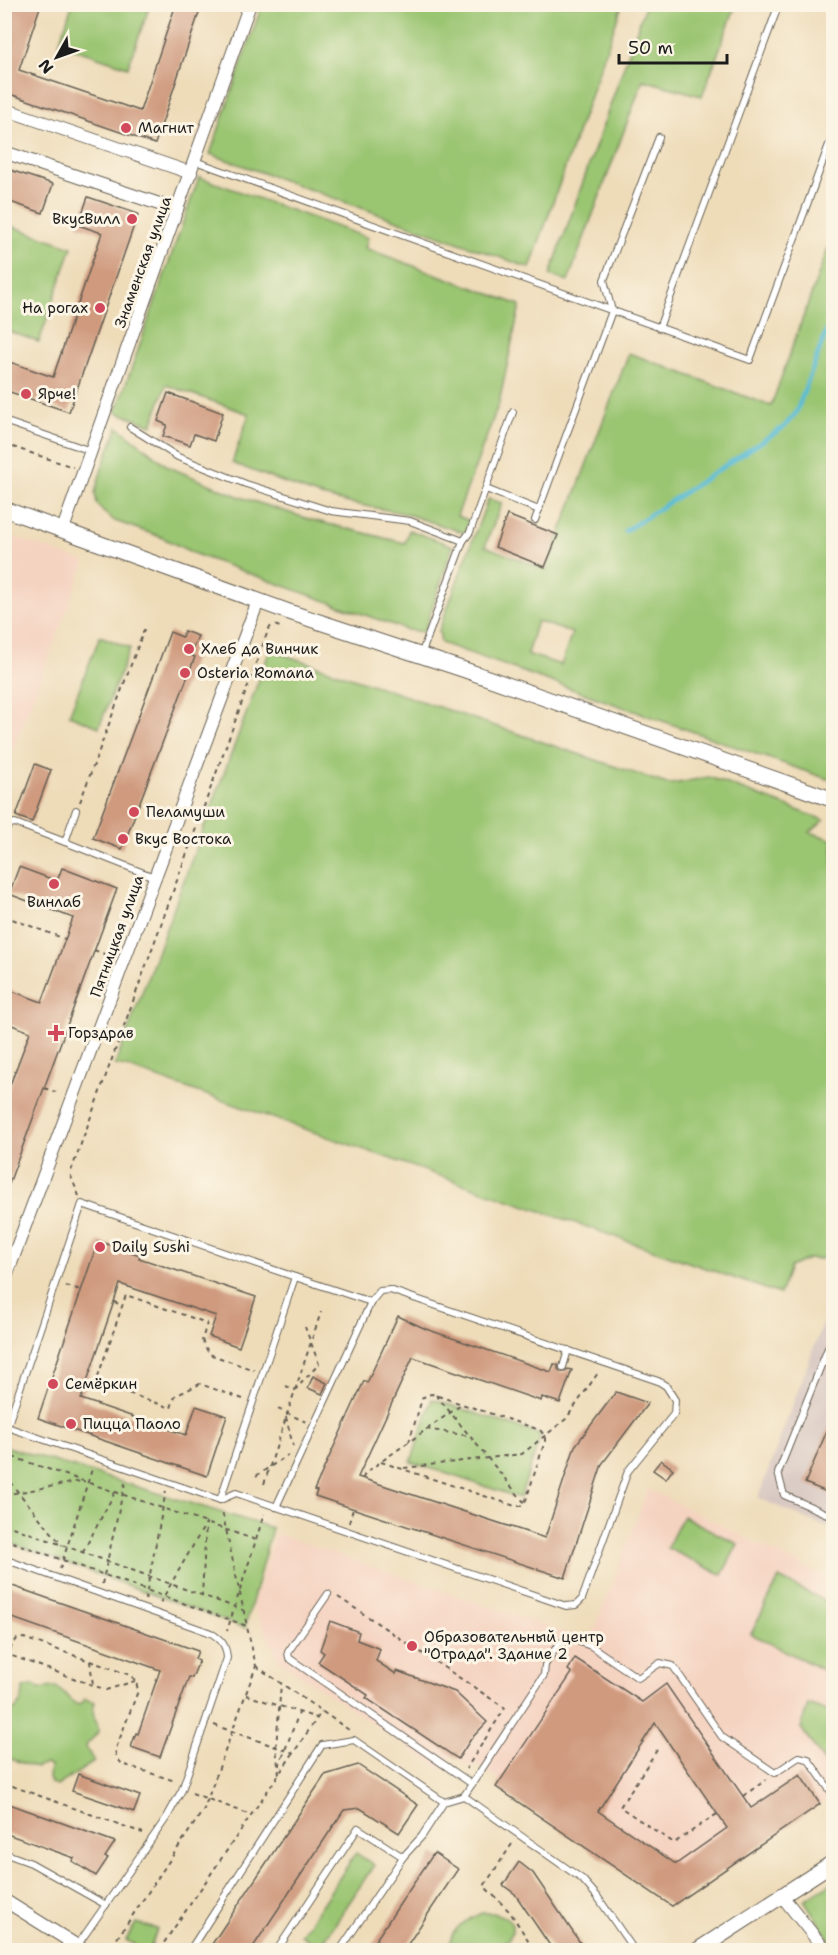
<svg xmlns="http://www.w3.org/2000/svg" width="838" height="1955" viewBox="0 0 838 1955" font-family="'Shantell Sans',sans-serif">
  <rect width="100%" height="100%" fill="#fcf5e5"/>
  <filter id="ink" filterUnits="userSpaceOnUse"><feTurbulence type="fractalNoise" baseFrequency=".0167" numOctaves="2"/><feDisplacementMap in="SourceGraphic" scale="12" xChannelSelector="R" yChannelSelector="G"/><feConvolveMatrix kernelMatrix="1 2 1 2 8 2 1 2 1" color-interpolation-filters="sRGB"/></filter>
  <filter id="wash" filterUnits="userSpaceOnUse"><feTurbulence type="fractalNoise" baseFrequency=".008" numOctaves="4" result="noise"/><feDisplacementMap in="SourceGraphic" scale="24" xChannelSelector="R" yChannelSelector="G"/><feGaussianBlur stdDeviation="1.35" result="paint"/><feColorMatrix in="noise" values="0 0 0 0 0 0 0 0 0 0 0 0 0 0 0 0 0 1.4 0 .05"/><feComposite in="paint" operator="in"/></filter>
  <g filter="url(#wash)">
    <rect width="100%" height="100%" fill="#eedcb9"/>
    <g fill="#f5d3c1">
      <polygon points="5,534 85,562 5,771 4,534"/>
      <polygon points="648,1489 833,1581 833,1795 672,1906 496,1787 500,1781 474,1764 471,1768 452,1755 442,1770 279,1661 253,1606 275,1533 590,1641"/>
    </g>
    <polygon fill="#d1c0bc" points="833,1296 833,1530 758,1498"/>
    <g fill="#9ac571" stroke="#5b7046" stroke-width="1.5" fill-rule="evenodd">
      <polygon points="646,4 736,5 702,96 643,80 568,281 550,275"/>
      <polygon points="72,5 150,5 128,67 59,44"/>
      <polygon points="262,5 622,5 530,268 210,154"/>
      <polygon points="199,177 368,238 365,248 520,305 499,403 457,516 470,521 465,533 403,513 349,503 317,495 232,463 249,414 166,385 152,425 116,412"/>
      <polygon points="5,224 72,247 39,342 5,330"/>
      <path d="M833,234V781L441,643L439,630L488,499L502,503L485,546L546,570L629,353L771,406ZM537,621L572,633L561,665L527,654Z"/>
      <polygon points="118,427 169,467 240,497 312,520 405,543 409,530 453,546 424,632 407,630 195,554 161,537 115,521 103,512 97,504 95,493 102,468"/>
      <polygon points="100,636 130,648 99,727 69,715"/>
      <path d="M270,650L667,784C681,784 694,779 709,777L824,820L810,832L833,840V1253L821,1259H808L790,1267L780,1294L126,1067L115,1065Z"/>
      <polygon points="432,1399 541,1435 520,1498 411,1462"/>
      <polygon points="4,1446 272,1528 245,1628 5,1541"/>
      <polygon points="683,1516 738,1544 722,1575 667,1548"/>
      <polygon points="779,1578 833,1605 833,1675 751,1634"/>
      <path d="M34,1685L39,1689C44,1689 50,1687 55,1687C64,1688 67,1702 79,1705L85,1699L95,1702C89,1717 100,1723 98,1731C96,1738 88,1740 86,1747L94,1762L57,1786L51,1784L49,1778L50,1766L45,1764L36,1768L5,1757V1716C18,1709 23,1703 23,1688Z"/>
      <polygon points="808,1704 833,1713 833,1768 830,1770 801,1728"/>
      <polygon points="356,1853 374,1865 320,1947 301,1935"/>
      <polygon points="833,1882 833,1945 804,1900"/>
      <path d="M482,1913H494L508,1918L512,1924V1933L508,1940L491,1950H450C448,1928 464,1922 482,1913Z"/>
      <polygon points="136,1923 157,1929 150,1950 144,1950 126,1940"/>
    </g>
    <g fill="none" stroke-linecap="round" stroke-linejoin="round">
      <polyline stroke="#59bcd7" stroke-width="4.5" points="625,531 784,427 796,413 834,311"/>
    </g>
    <g id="blocks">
      <g fill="#cf9a7e" fill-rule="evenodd">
        <polygon points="14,4 41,4 19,70 140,111 176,4 202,4 155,144 4,92 4,32"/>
        <polygon points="4,168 53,184 43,213 4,200"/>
        <polygon points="88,197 138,214 69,412 4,390 4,360 53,377 102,233 78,225"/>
        <polygon points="168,393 223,413 214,441 194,434 190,445 163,436 167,425 158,421"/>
        <polygon points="507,515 558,535 545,567 495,547"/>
        <polygon points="184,631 198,636 190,655 195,657 122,849 93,838 170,632 182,637"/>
        <polygon points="35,764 51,770 32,822 16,816"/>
        <polygon points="19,867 57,881 62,868 117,889 6,1192 4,1101 30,1032 4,1022 4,988 42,1002 73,918 9,894"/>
        <polygon points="98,1241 140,1255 139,1258 256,1297 239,1347 209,1336 216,1316 120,1284 81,1399 186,1435 196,1406 227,1416 207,1476 38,1418"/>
        <polygon points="398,1316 426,1329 551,1372 554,1364 558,1365 558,1369 561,1372 565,1372 568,1369 572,1370 560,1403 542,1397 541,1401 413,1357 358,1477 545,1538 575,1446 616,1392 648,1403 602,1464 565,1578 315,1496 317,1491 314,1490 364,1381 367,1383"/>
        <polygon points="313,1376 327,1383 322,1394 308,1388"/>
        <polygon points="834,1414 834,1495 805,1483"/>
        <polygon points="661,1460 673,1469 666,1479 653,1470"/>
        <polygon points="4,1583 198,1651 195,1659 199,1661 192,1678 189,1677 160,1757 131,1747 136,1733 138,1734 160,1670 4,1615"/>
        <polygon points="330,1621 359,1632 357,1640 380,1649 376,1661 396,1674 397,1671 455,1692 487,1722 471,1739 458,1759 366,1698 368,1695 318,1662 324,1653 320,1650"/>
        <path d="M575,1658L642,1702L666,1684L751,1808L800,1775L820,1804L672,1906L496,1787L572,1673L568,1670ZM655,1723L727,1828L676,1864L598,1811Z"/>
        <polygon points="358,1765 418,1805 399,1833 360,1808 344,1810 251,1950 208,1950 325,1775"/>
        <polygon points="78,1774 140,1796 134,1812 72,1791"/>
        <polygon points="4,1802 115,1842 105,1857 108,1858 96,1876 72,1861 74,1858 4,1833"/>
        <polygon points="434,1853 458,1869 404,1950 369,1950"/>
        <polygon points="519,1862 533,1873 585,1950 553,1950 515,1894 503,1885"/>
      </g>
    </g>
  </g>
  <g filter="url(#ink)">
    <use href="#blocks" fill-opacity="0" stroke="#665f53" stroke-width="1.5"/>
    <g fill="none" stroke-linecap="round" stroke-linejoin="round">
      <defs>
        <g id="service">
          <polyline points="195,161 750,360 834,131"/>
          <polyline points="659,328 779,4"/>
          <polyline points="4,421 91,451"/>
          <polyline points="130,427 178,457 246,484 331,511 410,521 463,541 421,655"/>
          <polyline points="486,489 539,510"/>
          <polyline points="535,520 612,311 604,280 659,137"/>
          <polyline points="463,541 470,532 513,412"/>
          <polyline points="76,810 65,842 154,877"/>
          <polyline points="4,833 10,824 15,823 65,842"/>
          <polyline points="834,1333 778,1473 784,1495 834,1517"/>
          <polyline points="823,1362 834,1365"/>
          <polyline points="563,1367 568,1350"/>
          <polyline points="4,1427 7,1427 220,1500 295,1277 82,1204 7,1427"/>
          <polyline points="220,1500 236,1493 566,1606 576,1605 582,1599 628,1471 674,1414 675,1400 666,1386 658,1381 390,1290 380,1291 371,1302 295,1277"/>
          <polyline points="276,1507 371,1302"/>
          <path d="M4,1559L211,1633C222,1640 226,1645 227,1658L182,1790L167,1817L77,1946"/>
          <polyline points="328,1594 288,1652 289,1658 472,1784"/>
          <polyline points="464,1796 544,1675 545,1665 559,1643 574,1640 591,1646 638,1678 660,1663 673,1666 722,1737 775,1773 799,1757 808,1759 834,1796"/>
          <polyline points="444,1802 464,1796 582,1879 597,1896 634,1950"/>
          <polyline points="4,1853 31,1863 106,1905"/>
          <polyline points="62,1950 68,1940"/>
          <polyline points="190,1950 322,1745 354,1740 444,1802 422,1836 403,1857 340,1950"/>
          <polyline points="277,1950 358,1828 403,1857"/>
        </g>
        <g id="minor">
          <polyline points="4,109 191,173"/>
          <polyline points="4,152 177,210"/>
          <polyline points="63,529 250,4"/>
          <polyline points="4,1282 258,601"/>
          <polyline points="782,1896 825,1950"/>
          <polyline points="4,1900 84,1950"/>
        </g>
        <g id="tertiary">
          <polyline points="4,509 289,612 465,670 834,800"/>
          <polyline points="698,1950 834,1862"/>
        </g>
      </defs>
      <use href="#service" stroke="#665f53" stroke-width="8"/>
      <use href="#minor" stroke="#665f53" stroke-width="14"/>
      <use href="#tertiary" stroke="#665f53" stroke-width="17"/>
      <g stroke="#665f53" stroke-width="2" stroke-dasharray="4.5 4.5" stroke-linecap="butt">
        <polyline points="225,4 229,6"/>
        <polyline points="4,444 73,467"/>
        <polyline points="4,602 7,615 4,622"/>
        <polyline points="80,802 145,627"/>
        <polyline points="4,916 65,939"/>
        <polyline points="94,950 107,955"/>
        <polyline points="4,1073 14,1076"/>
        <polyline points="44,1088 56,1092"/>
        <polyline points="79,1196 70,1174 269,628 274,625 283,628"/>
        <polyline points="66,1286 81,1290"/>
        <polyline points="114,1302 122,1305"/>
        <polyline points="286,1386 295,1390 319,1364 305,1327"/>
        <polyline points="436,1395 524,1502"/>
        <polyline points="243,1399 200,1384 175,1396 171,1408 96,1382 126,1295 207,1323 202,1340 209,1354 254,1370"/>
        <polyline points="278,1409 306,1422"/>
        <polyline points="286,1417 293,1446"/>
        <polyline points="426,1429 470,1436"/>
        <polyline points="4,1454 256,1540 227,1631"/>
        <polyline points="381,1462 515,1506 521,1506 526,1500 545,1441 545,1436 540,1430 432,1394 426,1395 422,1399 409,1442"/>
        <polyline points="404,1468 522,1454 566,1419 598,1373"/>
        <polyline points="4,1475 62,1545"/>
        <polyline points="256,1476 288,1455"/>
        <polyline points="363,1478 365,1473 461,1405"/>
        <polyline points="264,1484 321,1312"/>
        <polyline points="4,1495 81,1481"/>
        <polyline points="349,1523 353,1509"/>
        <polyline points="4,1524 243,1610"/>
        <polyline points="4,1539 247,1626 222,1511"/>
        <polyline points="256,1540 264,1514"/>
        <polyline points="83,1552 115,1492"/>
        <polyline points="60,1569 93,1466"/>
        <polyline points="102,1584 126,1479"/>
        <polyline points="338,1597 505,1708 466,1769"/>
        <polyline points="145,1600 166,1491"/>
        <polyline points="160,1603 206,1523 202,1595"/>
        <polyline points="4,1653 106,1690 135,1681"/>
        <polyline points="90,1661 93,1685"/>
        <polyline points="256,1666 349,1730"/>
        <polyline points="4,1667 12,1645 17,1639 24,1638 130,1675 136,1681 138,1691 115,1751 117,1758 122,1764 175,1781"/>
        <polyline points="246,1695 317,1718"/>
        <polyline points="214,1725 293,1753"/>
        <polyline points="657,1750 620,1807 674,1843 717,1814"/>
        <polyline points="279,1766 299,1713"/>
        <polyline points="279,1774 276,1747 281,1684"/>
        <polyline points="4,1783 143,1833"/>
        <polyline points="192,1793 251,1815"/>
        <polyline points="743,1796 766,1780"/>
        <polyline points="512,1844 484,1886 510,1912 530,1943 518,1950"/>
        <polyline points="112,1946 204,1809 256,1666 247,1627"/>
        <polyline points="670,1946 672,1948"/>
        <polyline points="159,1950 322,1711"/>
      </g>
      <use href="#service" stroke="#fff" stroke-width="6"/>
      <use href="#minor" stroke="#fff" stroke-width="12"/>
      <use href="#tertiary" stroke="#fff" stroke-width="15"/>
    </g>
  </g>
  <g fill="#d1495b" stroke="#fcf5e5" stroke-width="2">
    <circle cx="126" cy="128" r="6"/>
    <circle cx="132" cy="219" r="6"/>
    <circle cx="100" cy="308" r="6"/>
    <circle cx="26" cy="394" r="6"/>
    <circle cx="189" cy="649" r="6"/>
    <circle cx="185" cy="673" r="6"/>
    <circle cx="134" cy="812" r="6"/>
    <circle cx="123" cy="839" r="6"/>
    <circle cx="54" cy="884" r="6"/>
    <path d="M53 1024h6v6h6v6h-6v6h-6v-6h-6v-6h6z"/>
    <circle cx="100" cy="1247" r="6"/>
    <circle cx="53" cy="1384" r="6"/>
    <circle cx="71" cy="1424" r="6"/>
    <circle cx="412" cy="1646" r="6"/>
  </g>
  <g text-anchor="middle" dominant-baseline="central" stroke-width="6" stroke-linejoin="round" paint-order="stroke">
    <g font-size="15" fill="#1c1c1c" stroke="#fcf5e5" text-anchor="start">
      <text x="138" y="128">Магнит</text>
      <text x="120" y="219" text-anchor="end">ВкусВилл</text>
      <text x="88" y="308" text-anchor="end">На рогах</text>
      <text x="38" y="394">Ярче!</text>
      <text x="201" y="649">Хлеб да Винчик</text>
      <text x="197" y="673">Osteria Romana</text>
      <text x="146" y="812">Пеламуши</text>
      <text x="135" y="839">Вкус Востока</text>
      <text x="54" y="902" text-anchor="middle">Винлаб</text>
      <text x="68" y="1033">Горздрав</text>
      <text x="112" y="1247">Daily Sushi</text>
      <text x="65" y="1384">Семёркин</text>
      <text x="83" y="1424">Пицца Паоло</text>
      <text x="424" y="1637">Образовательный центр<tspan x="424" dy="17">"Отрада". Здание 2</tspan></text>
    </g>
    <g font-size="15" fill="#1c1c1c" stroke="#fcf5e5">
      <text transform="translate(143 262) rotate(-70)">Знаменская улица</text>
      <text transform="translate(117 936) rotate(-70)">Пятницкая улица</text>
    </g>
  </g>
  <rect width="838" height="1955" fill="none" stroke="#fcf5e5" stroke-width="24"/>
  <g transform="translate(57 57) rotate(230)" stroke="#fcf5e5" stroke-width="4.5" paint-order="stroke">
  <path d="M0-4.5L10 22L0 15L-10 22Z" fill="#1c1c1c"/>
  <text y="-9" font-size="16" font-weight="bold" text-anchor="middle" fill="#1c1c1c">N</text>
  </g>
  <path d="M619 54v9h108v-9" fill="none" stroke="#1c1c1c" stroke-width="3"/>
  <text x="628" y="54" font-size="18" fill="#1c1c1c" stroke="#fcf5e5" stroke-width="4.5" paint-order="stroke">50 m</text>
</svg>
